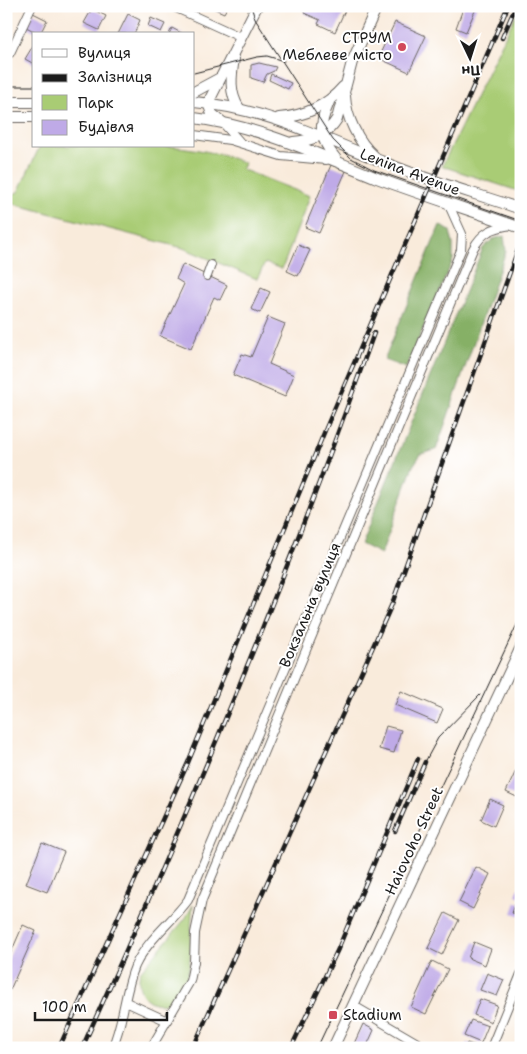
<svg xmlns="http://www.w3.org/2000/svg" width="527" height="1054" viewBox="0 0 527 1054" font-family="'Shantell Sans',sans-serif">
  <rect width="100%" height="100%" fill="#fff"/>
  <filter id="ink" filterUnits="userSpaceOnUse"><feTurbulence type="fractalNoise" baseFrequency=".02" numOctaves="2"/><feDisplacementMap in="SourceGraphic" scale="10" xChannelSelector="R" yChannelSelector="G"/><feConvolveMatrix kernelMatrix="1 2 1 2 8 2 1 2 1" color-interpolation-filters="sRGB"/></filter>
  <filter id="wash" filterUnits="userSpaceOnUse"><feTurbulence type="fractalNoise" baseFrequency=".0096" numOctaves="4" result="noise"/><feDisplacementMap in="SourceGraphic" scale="20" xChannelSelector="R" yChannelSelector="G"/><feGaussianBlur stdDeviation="1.12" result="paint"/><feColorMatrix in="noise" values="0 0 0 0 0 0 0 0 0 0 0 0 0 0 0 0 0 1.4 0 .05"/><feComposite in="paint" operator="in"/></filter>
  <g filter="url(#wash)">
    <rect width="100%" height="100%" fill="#f9ebdb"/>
    <g fill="#a9cc74" stroke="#627448">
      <polygon points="520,6 521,6 521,192 442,166"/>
      <path d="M40,146C106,146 182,137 245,163L241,169L310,196L282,269L265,263L257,279L183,248L6,202V197L18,192Z"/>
      <path d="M193,905C189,930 194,962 184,985C171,1016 132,1006 140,972L185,919Z"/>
    </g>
    <g fill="#86b066" stroke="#516641">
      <polygon points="440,225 450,231 453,244 453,260 406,368 384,360"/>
      <polygon points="504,236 506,251 436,450 421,454 413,466 381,554 361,544 483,248 493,239"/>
    </g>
    <g id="blocks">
      <g fill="#bfaae7">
        <polygon points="208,6 228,6 224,13"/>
        <polygon points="306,6 347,6 335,32 318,24 320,20 304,13"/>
        <polygon points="464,6 477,6 466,32 456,28"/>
        <polygon points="92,9 106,16 99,30 84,23"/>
        <polygon points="33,13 47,20 40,34 26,27"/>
        <polygon points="128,14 140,20 134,34 118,34"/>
        <polygon points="151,18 165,24 161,32 148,26"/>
        <polygon points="395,22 426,36 409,72 378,58"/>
        <polygon points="172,28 183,34 169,34"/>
        <polygon points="34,44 34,64 25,59"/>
        <polygon points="259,63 276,67 274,71 267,74 263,82 251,78 251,65"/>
        <polygon points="271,74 291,83 288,89 269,80"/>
        <polygon points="6,162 10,162 9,171 6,174"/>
        <polygon points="331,165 346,171 319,233 305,227"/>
        <polygon points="298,245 310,250 298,276 287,271"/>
        <polygon points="183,264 227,285 220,300 214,297 191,349 160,336 184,284 176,279"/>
        <polygon points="261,288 270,292 260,313 251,309"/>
        <polygon points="268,317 285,324 269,364 294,375 285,397 233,375 242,354 251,357"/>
        <polygon points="401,691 443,709 437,723 395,705"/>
        <polygon points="386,726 401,730 394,753 379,749"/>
        <polygon points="521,760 521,799 506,792"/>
        <polygon points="490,799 503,805 494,826 481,820"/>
        <polygon points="42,843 64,852 47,892 26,884"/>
        <polygon points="476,867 490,874 473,909 459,902"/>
        <polygon points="521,883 521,897 516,895"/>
        <polygon points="516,902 521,903 521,916 512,913"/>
        <polygon points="445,913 459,920 442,955 428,948"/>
        <polygon points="23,925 36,931 10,990 6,988 6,964"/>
        <polygon points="474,942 491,949 485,965 468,958"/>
        <polygon points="432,961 448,969 426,1014 411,1007"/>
        <polygon points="487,973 504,980 497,996 480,990"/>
        <polygon points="480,999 497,1005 491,1022 474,1015"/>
        <polygon points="471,1020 488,1026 481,1043 464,1036"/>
        <polygon points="363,1024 374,1030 366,1048 352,1048"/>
        <polygon points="467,1043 480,1047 480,1048 465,1048"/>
      </g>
    </g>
  </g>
  <g filter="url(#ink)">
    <use href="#blocks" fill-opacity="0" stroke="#69645f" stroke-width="1"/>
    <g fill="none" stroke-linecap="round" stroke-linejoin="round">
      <defs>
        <g id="street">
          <polyline points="172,6 240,37"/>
          <polyline points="6,55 10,53 32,6"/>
          <polyline points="223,123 239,141"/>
          <polyline points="194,135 230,140 281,156 326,160"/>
          <polyline points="207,276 211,265"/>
          <polyline points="126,1002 165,1020"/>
          <polyline points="354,1006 426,1048"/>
          <path d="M112,1048C124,1022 124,992 135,966C147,940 171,923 188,900L461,250L462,234L448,203"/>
          <path d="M151,1048L190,981L194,962L195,933L202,900L473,249C482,232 492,228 511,225"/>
          <polyline points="491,1048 521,974"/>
        </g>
        <g id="secondary">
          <path d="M234,59C231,76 229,93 239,108"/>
          <polyline points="194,92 220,78"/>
          <path d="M345,96C346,117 358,142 374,156"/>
          <polyline points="6,102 34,102"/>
          <path d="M194,102C263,108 317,136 381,161C426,180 474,193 521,209"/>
          <path d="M329,102C318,127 319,138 336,159"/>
          <polyline points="6,117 34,117"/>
          <path d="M194,118C259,126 317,154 377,178C425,196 473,211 521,228"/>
          <path d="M279,118C304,116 326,107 343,87"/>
          <polyline points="222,122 212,114 208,103 257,6"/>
          <path d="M293,142C312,141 327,135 337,119L352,62L377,6"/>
          <polyline points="333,1048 521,647"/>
        </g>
      </defs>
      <use href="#street" stroke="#69645f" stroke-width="10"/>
      <use href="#secondary" stroke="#69645f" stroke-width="12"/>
      <use href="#street" stroke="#fff" stroke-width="8"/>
      <use href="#secondary" stroke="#fff" stroke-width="10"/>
      <g stroke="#1c1c1c" stroke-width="1">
        <polyline points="251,6 255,19 333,140 351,158 374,170 521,221"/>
        <polyline points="194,73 257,57 267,56 284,61"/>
        <polyline points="6,86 34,86"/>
        <polyline points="425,762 438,738 480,695"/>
        <polyline points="317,1048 521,616"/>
      </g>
      <defs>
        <g id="rail">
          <polyline points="502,38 516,6"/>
          <polyline points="395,831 425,762"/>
          <polyline points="59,1048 187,765 326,428 508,6"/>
          <path d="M82,1048C189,814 288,575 374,333"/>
          <polyline points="193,1048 392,604 521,241"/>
          <polyline points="291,1048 338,949 418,759"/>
        </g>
      </defs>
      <use href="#rail" stroke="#1c1c1c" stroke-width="4.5"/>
      <use href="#rail" stroke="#fff" stroke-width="2.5" stroke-dasharray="8" stroke-linecap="butt"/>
    </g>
  </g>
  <g fill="#d1495b" stroke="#fff" stroke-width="2">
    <circle cx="402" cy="47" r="5"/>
    <rect x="328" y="1010" width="10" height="10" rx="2.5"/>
  </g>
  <g text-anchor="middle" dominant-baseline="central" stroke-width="4" stroke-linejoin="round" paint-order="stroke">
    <g font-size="15" fill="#1c1c1c" stroke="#fff" text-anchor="end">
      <text x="392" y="38">СТРУМ<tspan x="392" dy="17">Меблеве місто</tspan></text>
      <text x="343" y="1015" text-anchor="start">Stadium</text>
    </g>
    <g font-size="15" fill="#1c1c1c" stroke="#fff">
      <text transform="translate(410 172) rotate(21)">Lenina Avenue</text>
      <text transform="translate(310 605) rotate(-67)">Вокзальна вулиця</text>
      <text transform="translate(414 841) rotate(-65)">Haiovoho Street</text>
    </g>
  </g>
  <rect width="527" height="1054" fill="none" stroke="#fff" stroke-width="25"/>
  <rect x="32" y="32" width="162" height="115" fill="#ffffff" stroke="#a4a4a4"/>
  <rect x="42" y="49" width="25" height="8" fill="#ffffff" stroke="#a4a4a4"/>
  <text x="78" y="58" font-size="15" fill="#1c1c1c">Вулиця</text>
  <rect x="42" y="74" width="25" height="8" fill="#1c1c1c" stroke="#a4a4a4"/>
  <text x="78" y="82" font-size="15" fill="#1c1c1c">Залізниця</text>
  <rect x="42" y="95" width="25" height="15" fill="#a9cc74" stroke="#a4a4a4"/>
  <text x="78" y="108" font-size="15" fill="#1c1c1c">Парк</text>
  <rect x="42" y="120" width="25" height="15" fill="#bfaae7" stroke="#a4a4a4"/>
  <text x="78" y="132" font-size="15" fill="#1c1c1c">Будівля</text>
  <g transform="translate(470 58) rotate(176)" stroke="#ffffff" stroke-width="4" paint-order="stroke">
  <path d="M0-4L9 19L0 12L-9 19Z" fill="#1c1c1c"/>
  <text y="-8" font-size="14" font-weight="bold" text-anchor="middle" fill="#1c1c1c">Пн</text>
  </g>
  <path d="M35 1012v8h132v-8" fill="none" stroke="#1c1c1c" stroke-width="2.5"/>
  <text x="42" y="1012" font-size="15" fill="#1c1c1c" stroke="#ffffff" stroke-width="4" paint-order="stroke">100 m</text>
</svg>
